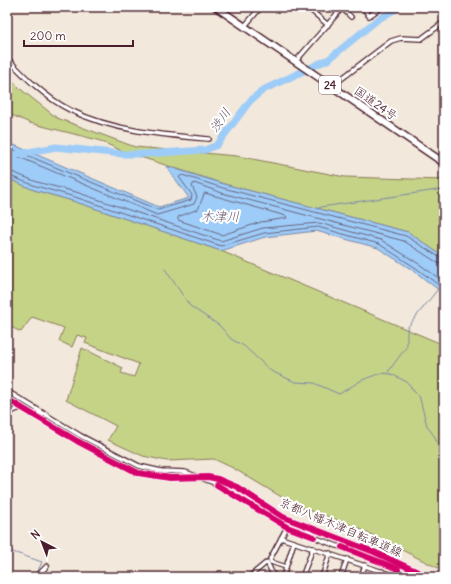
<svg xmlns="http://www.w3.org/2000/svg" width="451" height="584" viewBox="0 0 451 584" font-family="Delius,'Klee One',sans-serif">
  <rect width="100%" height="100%" fill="#f2e8db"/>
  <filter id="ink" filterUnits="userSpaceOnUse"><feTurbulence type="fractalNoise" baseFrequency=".025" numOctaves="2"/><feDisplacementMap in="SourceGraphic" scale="8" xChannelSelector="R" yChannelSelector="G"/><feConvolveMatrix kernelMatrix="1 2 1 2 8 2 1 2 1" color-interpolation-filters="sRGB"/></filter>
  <g filter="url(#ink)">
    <g fill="#c5d387" stroke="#887959">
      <polygon points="7,74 18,87 57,118 135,147 237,156 345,177 444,180 444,257 408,232 224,184 122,151 98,140 30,123 7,113"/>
      <polygon points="7,178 34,190 73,201 221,251 444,345 444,571 356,527 295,505 233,468 214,459 167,461 143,456 108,440 116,426 66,400 82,348 123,368 121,373 134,377 139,364 85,343 87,338 77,335 72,347 59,341 64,328 32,317 21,332 7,325"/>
    </g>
    <polygon fill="#9dccf9" stroke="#7c87a7" points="7,142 159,207 189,198 166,166 224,184 408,232 444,257 444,294 414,271 378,248 316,231 265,237 221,251 73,201 34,190 7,178"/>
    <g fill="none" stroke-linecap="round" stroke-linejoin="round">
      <g stroke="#6b647d" stroke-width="1">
        <polyline points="7,147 158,210 191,200 192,195 179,177 182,175 223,188 406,236 444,260"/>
        <polyline points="7,152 157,215 194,204 197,197 192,186 194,183 222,193 404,241 438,263 444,265"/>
        <polyline points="7,170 37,182 76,192 221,241 263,228 319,223 381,240 419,264 444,282"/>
        <polyline points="7,175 36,186 75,197 221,246 264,233 318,227 379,244 416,268 444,289"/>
        <polygon points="205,193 286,216 287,218 261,222 222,235 178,220 178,217 198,209"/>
      </g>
      <g stroke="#7c87a7" stroke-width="1">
        <polyline points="317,209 321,207 444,189"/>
        <polyline points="165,269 190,306 220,326 231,339 244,346 271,371 295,382 314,383 339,394 362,380 381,373 391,374 407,382 420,399 427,426 435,437 444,465"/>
        <polyline points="388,372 407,346 407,328 438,289"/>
        <polyline points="7,550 42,562 37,573 33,577"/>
      </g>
      <polyline stroke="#9dccf9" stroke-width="7" points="7,156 56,147 122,154 146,154 205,150 217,145 250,101 263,90 329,59 377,20 399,7"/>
      <defs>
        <g id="street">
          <polyline points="307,7 328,25"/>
          <polyline points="363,7 369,16 382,7"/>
          <polyline points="342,8 351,17"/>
          <polyline points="244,27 261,7"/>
          <path d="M7,58C25,77 46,98 70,110C113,131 162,135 209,139"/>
          <polyline points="295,62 343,7"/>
          <polyline points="332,86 391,41 401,38 421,39 444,22"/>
          <polyline points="7,391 81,436 139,466 161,471 185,472 212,482 287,527 398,569 398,577"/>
          <path d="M7,416C23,400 29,416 46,414"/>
          <polyline points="281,538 398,577"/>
          <polyline points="286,567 271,562 270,559 287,527"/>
          <polyline points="220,573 221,577"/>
          <polyline points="36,577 47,566"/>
          <polyline points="249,577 267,562 274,577"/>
          <polyline points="283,577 294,542"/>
          <polyline points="302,577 313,548"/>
          <polyline points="322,577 330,553"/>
          <polyline points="341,577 347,559"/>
          <polyline points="361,577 365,565"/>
          <polyline points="380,577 382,571"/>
        </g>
        <polyline id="highway" points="216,7 444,163"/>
      </defs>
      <use href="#street" stroke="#4a1f2b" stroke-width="6"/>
      <use href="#highway" stroke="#4a1f2b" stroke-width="9"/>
      <use href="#street" stroke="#fff" stroke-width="3.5"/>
      <use href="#highway" stroke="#fff" stroke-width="6"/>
      <defs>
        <g id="cycleway">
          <polyline points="7,399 77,441 138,473 170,478 208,477 218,479 237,487 283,517 374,552 429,577"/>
          <polyline points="217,485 287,527 314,537"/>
          <polyline points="342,547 398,569 398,577"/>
        </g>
      </defs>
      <use href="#cycleway" stroke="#fff" stroke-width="8"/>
      <use href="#cycleway" stroke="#d6006c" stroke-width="6"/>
    </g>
  </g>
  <g text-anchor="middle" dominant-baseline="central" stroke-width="4" stroke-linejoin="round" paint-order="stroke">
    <rect fill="#fff" stroke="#80626b" stroke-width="1" x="319" y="76" width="22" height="18" rx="3"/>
    <g font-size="11" font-weight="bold" fill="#4a1f2b">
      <text x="330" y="85">24</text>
    </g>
    <g font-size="12" fill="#4a1f2b" stroke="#fff">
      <text transform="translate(376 103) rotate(35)">国道24号</text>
      <text transform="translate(341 527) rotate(23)">京都八幡木津自転車道線</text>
    </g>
    <g font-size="13" font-style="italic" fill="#635369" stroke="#fff">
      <text transform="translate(220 120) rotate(-54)">渋川</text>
      <text x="220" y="216">木津川</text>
    </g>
  </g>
  <rect width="451" height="584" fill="none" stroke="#fff" stroke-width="24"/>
  <rect x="12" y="12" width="427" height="560" fill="none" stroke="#4a1f2b" stroke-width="1.5" filter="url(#ink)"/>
  <g transform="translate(42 542) rotate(318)" stroke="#ffffff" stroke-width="3" paint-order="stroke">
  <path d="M0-3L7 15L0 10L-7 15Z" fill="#4a1f2b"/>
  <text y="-6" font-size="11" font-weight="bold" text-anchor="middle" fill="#4a1f2b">N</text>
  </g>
  <path d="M24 40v6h109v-6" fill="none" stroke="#4a1f2b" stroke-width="2"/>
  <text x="30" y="40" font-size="12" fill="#4a1f2b" stroke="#ffffff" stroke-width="3" paint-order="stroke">200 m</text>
</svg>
